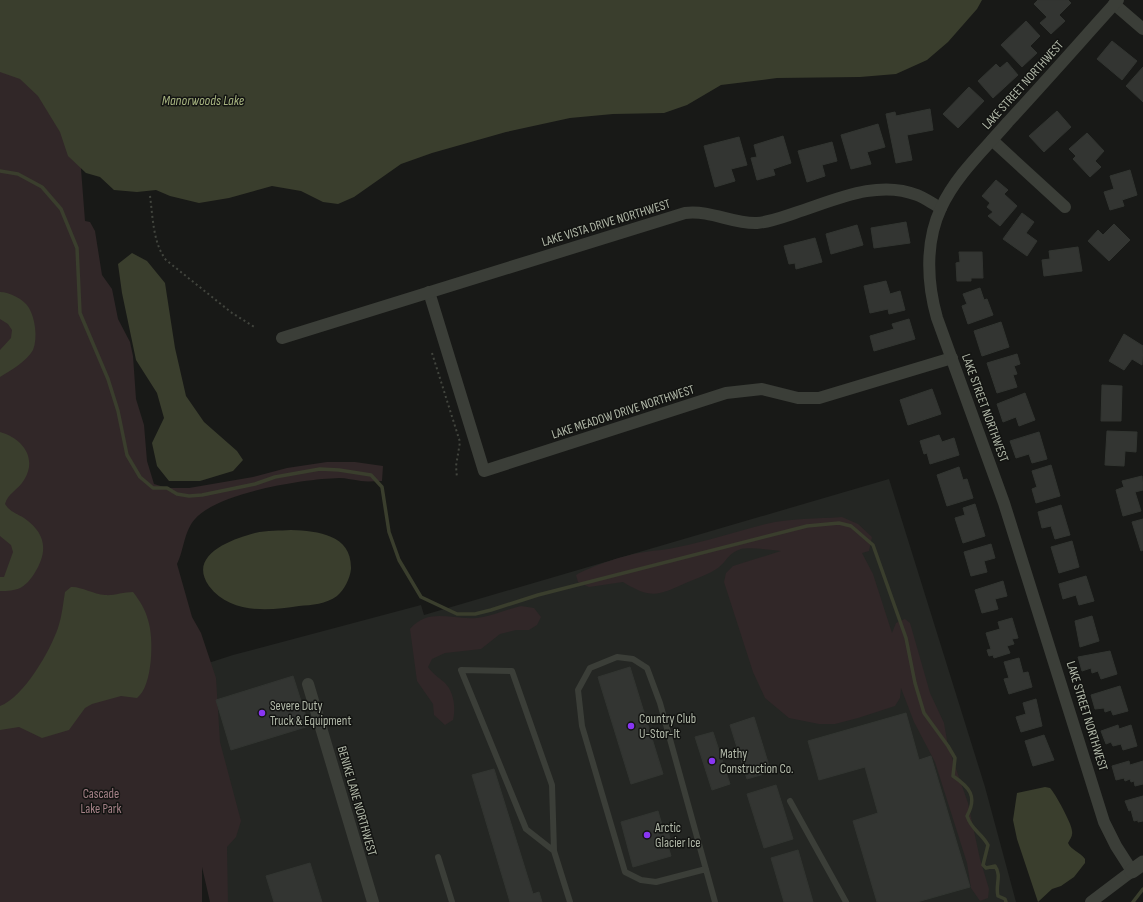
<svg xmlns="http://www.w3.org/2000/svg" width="1143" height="902" viewBox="0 0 1143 902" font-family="'Sofia Sans Condensed',sans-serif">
  <rect width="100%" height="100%" fill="#181917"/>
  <polygon fill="#242623" points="889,479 985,787 1016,902 223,902 199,666 233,655 421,605 424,615"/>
  <g fill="#312728">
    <path d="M0,0H68L85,221L90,222L95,231L102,275L112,289L118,319L130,342L133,356L136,399L144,425L147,461L154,484L167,488H189L253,477L287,468L327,462H355L383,466L382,481C375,481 368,482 361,481C354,480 346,478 339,478C304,479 219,492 195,519C184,531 184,550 177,564L192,617L201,633L216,678L220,742L241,821L236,837L227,847L228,902H210L202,867V902H0Z"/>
    <path d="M842,517L858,524L872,537L869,551L862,553L873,574L892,633L896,623L905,619L910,623L930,693L944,723L948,746L968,803L980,859L989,889L988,898L980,901L971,888L967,863L935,762L914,722L901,688L900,698L895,706L858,718L835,724H819L789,718L765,698L753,672L724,582L726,573L733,566L781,551C771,550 750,547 741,549C728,553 727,561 718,568C709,574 698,578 688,582C659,595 652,600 623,582L589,587L578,582L576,575C591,566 628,554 645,552C656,550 667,550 678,547C708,541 737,531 766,524C790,518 817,519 842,517Z"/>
    <path d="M521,606L534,608L541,617L537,625L529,630H516L500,634L481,649L445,653L432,659L428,667C433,674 438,677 444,682C454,691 456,708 453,720L445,725L434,715L433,704L417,681L410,629C431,605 456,623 483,617C495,615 508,609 521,606Z"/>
  </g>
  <g fill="#3a3e2d">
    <polygon points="0,0 982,0 977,9 948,42 927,60 896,74 860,77 777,78 721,85 687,105 664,113 613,114 570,118 506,132 432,153 401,164 354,197 338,204 323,202 301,191 272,186 229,198 199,203 170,196 156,190 137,192 114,190 100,177 86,173 68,156 60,132 38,96 20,79 0,72"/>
    <polygon points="132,253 147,261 165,283 175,348 186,396 204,422 237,451 243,460 233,471 200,481 169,481 157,466 152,443 164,418 157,393 136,360 122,293 118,264"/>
    <path d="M0,292C9,292 24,299 29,308C35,318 38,338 33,350C27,361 10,371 0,377V350L11,338L12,330L8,324L0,319Z"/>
    <path d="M0,432C22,438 38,458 24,480C18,490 8,493 5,504C10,512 16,513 24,518C47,534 48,552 34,574C24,589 17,591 0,591V577H4L13,552L11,545L0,536Z"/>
    <path d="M291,530C319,531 352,535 351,569C350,579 344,590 337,596C326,604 312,605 299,606C268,611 230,614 209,586C187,555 232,539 255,533C267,530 280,531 291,530Z"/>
    <path d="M71,587C80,586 93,594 105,595C113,596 123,592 133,592C140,601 145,609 148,620C154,638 153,686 137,698L121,696L92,704L85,708L69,730L42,738L19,727L0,730V706C24,697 50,651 58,628C62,616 63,604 65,592Z"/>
    <path d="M1045,787L1050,788C1055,793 1072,824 1072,831C1073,836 1070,839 1068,843C1071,850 1080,852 1085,859V863L1074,877L1061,886L1052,889L1038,902L1017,839L1013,820L1017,793Z"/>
  </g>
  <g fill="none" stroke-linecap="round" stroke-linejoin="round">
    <g stroke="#3a3e2d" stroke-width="3.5">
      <path d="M0,171L18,174L42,187L61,209L77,248L80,313L108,379L118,411L127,455L140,477L153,488H167L177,494L189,496L202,495L255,484L275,477L320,469L339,470L371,475L382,487L389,532L399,560L421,597L457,614H475L491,610L538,595L807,526L839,523L851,526L873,545L906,638L915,683L924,713L948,746L955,758L953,776C969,787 978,796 967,816C972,831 981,832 988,845L983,865L986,868L995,866C1002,876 995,885 998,896L1005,899L1006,902"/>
      <polyline points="1133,902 1143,889"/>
    </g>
  </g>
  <g fill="#333532" stroke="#323531">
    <polygon points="1038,0 1068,0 1071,3 1059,15 1065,21 1051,34 1040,23 1047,17 1034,4"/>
    <polygon points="1026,21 1040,36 1030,46 1037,53 1022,67 1001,45"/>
    <polygon points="1112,41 1137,61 1122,80 1097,59"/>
    <polygon points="1007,62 1018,75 993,98 978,81 996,64 1000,68"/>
    <polygon points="1143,67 1143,102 1126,86"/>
    <polygon points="969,87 984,101 958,128 943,114"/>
    <polygon points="930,109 933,130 907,135 912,160 896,163 886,114 895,112 896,116"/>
    <polygon points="1057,111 1071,127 1044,152 1029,136"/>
    <polygon points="878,124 885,147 867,152 871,164 851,169 841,135"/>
    <polygon points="1087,133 1104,151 1095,161 1101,167 1090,177 1073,159 1076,156 1069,149"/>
    <polygon points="783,136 791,163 773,169 775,175 757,180 751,158 757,157 754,145"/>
    <polygon points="739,137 747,165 731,169 735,181 715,187 704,146"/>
    <polygon points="832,142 837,161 822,165 825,176 807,182 798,151"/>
    <polygon points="1130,170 1137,195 1122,200 1124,206 1110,210 1104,192 1114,189 1110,176"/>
    <polygon points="996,180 1008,190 1004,194 1017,206 1000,226 988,216 993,212 987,207 990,203 982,196"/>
    <polygon points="1022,213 1034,222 1026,233 1037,241 1027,256 1003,239"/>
    <polygon points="906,222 910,243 874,248 871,228"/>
    <polygon points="1114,224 1130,240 1109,261 1088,241 1098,230 1103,235"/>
    <polygon points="857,225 863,245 831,254 826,234"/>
    <polygon points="815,238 822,262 796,269 795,263 789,264 784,246"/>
    <polygon points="1078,247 1082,271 1044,276 1042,260 1050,259 1049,251"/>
    <polygon points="959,252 982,252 983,278 971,278 971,281 957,281 956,263 960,262"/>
    <polygon points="886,281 890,294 900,291 905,310 889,314 888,309 870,313 864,286"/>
    <polygon points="980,288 984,300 987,299 993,315 968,324 962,306 967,304 963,294"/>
    <polygon points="909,319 915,339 874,351 870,336 894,329 892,324"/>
    <polygon points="1001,322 1009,347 982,356 974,331"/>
    <polygon points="1124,334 1143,346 1142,365 1132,359 1124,370 1109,361"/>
    <polygon points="1017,354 1020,364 1014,366 1017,374 1013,375 1017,387 997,393 987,363"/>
    <polygon points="1102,385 1122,386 1121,421 1101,421"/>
    <polygon points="932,389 941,414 908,425 900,400"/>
    <polygon points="1025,393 1035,420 1019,426 1016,417 1003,422 997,404"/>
    <polygon points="1107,431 1137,432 1136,452 1125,451 1124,466 1105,465"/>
    <polygon points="1039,432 1047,459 1032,463 1029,454 1016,458 1010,441"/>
    <polygon points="939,435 942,442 954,438 959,455 930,464 927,453 924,454 920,441"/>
    <polygon points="1051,465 1060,496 1036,503 1032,489 1037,487 1032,471"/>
    <polygon points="959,467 963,480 967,479 973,498 947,506 937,475"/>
    <polygon points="1142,476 1143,490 1135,492 1141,511 1123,516 1116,490 1124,487 1122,481"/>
    <polygon points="975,504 985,536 963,543 955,518 965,515 963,508"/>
    <polygon points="1061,505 1070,535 1055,539 1051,526 1042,528 1038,512"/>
    <polygon points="1143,519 1143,550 1141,551 1132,522"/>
    <polygon points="1072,541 1079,567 1059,573 1051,547"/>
    <polygon points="991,544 995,558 984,561 987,572 971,576 964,552"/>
    <polygon points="1086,576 1094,601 1079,605 1076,595 1063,599 1059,584"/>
    <polygon points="1003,581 1007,596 995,599 998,609 982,613 975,590"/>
    <polygon points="1092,616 1099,641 1080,647 1075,621"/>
    <polygon points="1012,618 1018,638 1012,639 1014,644 1007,646 1010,653 994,658 993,655 989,656 987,650 991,649 986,633 1000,629 998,622"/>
    <polygon points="1110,651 1117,674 1101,679 1098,671 1092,673 1091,668 1082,671 1078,657"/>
    <polygon points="1019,658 1023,673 1028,672 1032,687 1009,694 1004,679 1009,678 1004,662"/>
    <polygon points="630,667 663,774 631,784 598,677"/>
    <polygon points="293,676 309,726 231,750 216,700"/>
    <polygon points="1120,686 1128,711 1113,715 1111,710 1105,712 1104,708 1095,709 1091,695"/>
    <polygon points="1036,699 1042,726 1021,732 1016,717 1026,714 1023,703"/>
    <polygon points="906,713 919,760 931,756 970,887 917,902 877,902 853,821 878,813 865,767 819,780 808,741"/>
    <polygon points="754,717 771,772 747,779 730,725"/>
    <polygon points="1118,725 1119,729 1131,725 1137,746 1123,750 1121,744 1113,746 1111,742 1106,744 1101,731"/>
    <polygon points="713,732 730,784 712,790 695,737"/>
    <polygon points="1044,735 1054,760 1033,766 1025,741"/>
    <polygon points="1129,761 1130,765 1143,761 1143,784 1135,786 1134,781 1131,782 1130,779 1125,781 1124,778 1116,780 1112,766"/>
    <polygon points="494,769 533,894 539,892 542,902 510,902 472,775"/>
    <polygon points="776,785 793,839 764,848 747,794"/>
    <polygon points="1143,796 1143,821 1138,822 1138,820 1134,821 1131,810 1129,811 1125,801"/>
    <polygon points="658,811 662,825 666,824 672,845 668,846 671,856 633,867 621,822"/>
    <polygon points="798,850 813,902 784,902 771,858"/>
    <polygon points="310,863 322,902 274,902 266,876"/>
  </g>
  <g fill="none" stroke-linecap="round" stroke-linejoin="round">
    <g stroke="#42453e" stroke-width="2" stroke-dasharray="2 3" stroke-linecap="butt">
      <path d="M150,196C153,218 153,243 166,260L232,313L256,328"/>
      <polyline points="432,353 460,442 456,466 457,478"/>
    </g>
    <g stroke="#3b3e38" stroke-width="6">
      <polyline points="790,801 846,902"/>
      <polyline points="554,851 526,829 461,670 512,671 552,785 554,851 570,902"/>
      <polyline points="438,857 452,902"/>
      <polyline points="706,869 656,882 641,880 625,872 582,726 578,690 590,668 617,657 633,659 647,668 660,703 715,902"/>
    </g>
    <g stroke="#3b3e38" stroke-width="12">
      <polyline points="1114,4 1143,29"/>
      <polyline points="992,140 1065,207"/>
      <polyline points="429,292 484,471 726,393 762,389 798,398 819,398 952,358"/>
      <path d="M282,338L685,213C712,210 732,224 757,223C770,222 783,217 795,213C833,201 877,179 917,195C925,198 933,204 941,208"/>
      <polyline points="308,684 373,902"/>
      <path d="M1091,902L1132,871L1116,846L1104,822L1004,503L937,318C927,283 925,242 941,208C956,175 985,149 1008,122C1045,82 1081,41 1118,0"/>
    </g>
    <polyline stroke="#3b3e38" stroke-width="15" points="1132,871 1143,863"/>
  </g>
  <g fill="#8935f3" stroke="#131412" stroke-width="1.5">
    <circle cx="262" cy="713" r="4"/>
    <circle cx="631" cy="726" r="4"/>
    <circle cx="712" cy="761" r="4"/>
    <circle cx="647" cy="835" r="4"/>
  </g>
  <g text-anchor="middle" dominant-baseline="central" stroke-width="3" stroke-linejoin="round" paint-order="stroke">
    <g font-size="13" fill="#b2b9a9" stroke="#131412">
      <text transform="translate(1023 85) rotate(-48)">LAKE STREET NORTHWEST</text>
      <text transform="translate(606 223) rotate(-17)">LAKE VISTA DRIVE NORTHWEST</text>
      <text transform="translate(985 408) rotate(70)">LAKE STREET NORTHWEST</text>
      <text transform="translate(623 412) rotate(-18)">LAKE MEADOW DRIVE NORTHWEST</text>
      <text transform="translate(1087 716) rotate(73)">LAKE STREET NORTHWEST</text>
      <text transform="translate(357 801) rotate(74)">BENIKE LANE NORTHWEST</text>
    </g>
    <g font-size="13" fill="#b2b9a9" stroke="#131412" text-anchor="start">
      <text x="270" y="706">Severe Duty<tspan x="270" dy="15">Truck &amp; Equipment</tspan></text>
      <text x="639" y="719">Country Club<tspan x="639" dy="15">U-Stor-It</tspan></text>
      <text x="720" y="754">Mathy<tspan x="720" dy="15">Construction Co.</tspan></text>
      <text x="655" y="828">Arctic<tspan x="655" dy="15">Glacier Ice</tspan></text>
    </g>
    <g font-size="13" fill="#a48086" stroke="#131412">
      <text x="101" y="794">Cascade<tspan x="101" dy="15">Lake Park</tspan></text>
    </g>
    <g font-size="14" font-style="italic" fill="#a7b480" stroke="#131412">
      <text x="203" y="100">Manorwoods Lake</text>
    </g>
  </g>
</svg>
